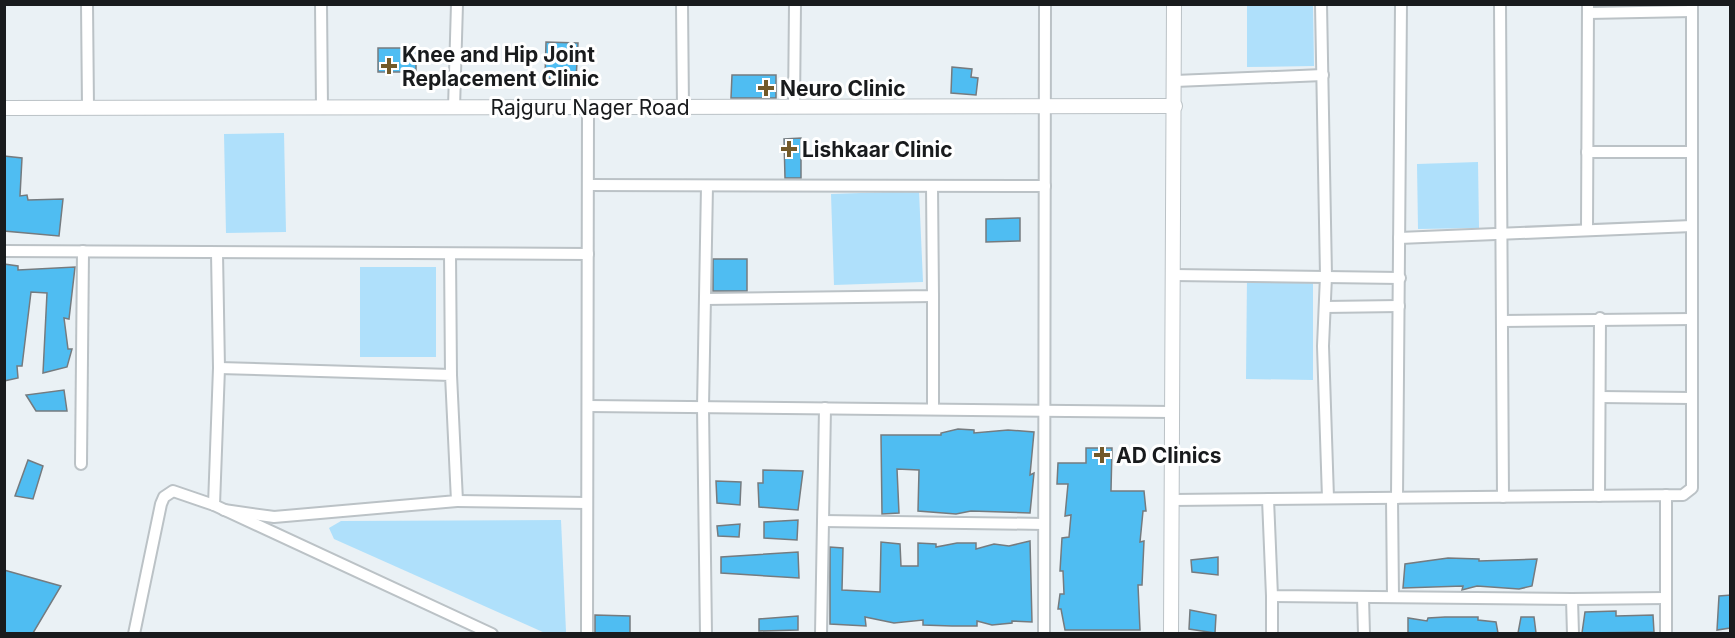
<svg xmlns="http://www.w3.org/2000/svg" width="1735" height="638" viewBox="0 0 1735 638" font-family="Inter,sans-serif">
  <rect width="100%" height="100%" fill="#eaf1f5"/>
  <g fill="#afe0fb">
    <polygon points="1247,5 1313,5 1314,66 1247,67"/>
    <polygon points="284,133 286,232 226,233 224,134"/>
    <polygon points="1478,162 1479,228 1418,229 1417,164"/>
    <polygon points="919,191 923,282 834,285 831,194"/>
    <rect x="360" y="267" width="76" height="90"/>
    <polygon points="1247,277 1313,277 1313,380 1246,379"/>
    <polygon points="561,520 566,632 545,633 334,539 329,528 341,521"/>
  </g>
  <g fill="#4fbdf2" stroke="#757b7f" stroke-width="1.5">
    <polygon points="546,42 578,43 576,80 545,78"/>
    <rect x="378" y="48" width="38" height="24"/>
    <polygon points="952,67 972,69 971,77 978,78 976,95 951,93"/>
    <polygon points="732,75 776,75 776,98 731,98"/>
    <polygon points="801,138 801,178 785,178 784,139"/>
    <polygon points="4,156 22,158 20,196 27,195 28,200 63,199 59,236 4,231"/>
    <polygon points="1020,218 1020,241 986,242 986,219"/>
    <rect x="713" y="259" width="34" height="32"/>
    <polygon points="4,264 18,266 18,270 75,267 69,319 64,318 68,349 72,349 67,367 43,373 47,293 31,292 22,366 17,366 18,378 4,381"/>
    <polygon points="64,390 67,411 36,411 26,395"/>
    <polygon points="958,429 974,430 974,433 1008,430 1034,432 1030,475 1034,473 1030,513 971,511 956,514 918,511 919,470 897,469 899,513 882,514 881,435 941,435 941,433"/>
    <polygon points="1086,448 1112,448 1111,491 1144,491 1146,511 1143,511 1140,542 1144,541 1142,585 1138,585 1140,630 1065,630 1061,609 1058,609 1060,594 1064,594 1063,571 1060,571 1062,538 1069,537 1071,515 1065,516 1068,484 1057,484 1058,463 1086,463"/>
    <polygon points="28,460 43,466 33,499 15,496"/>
    <polygon points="763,470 803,471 798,510 759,507 758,483 763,483"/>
    <polygon points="716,481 741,482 740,505 717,503"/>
    <polygon points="798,520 797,540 764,538 764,522"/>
    <polygon points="740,524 739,537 718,536 717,526"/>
    <polygon points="1030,541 1032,622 1012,621 1012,623 992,625 977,621 977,626 952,626 923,625 923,620 894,623 865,617 866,626 830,624 830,547 843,548 842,590 880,592 881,542 900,544 901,566 918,566 918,543 936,544 936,547 957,543 976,543 976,549 994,544 1009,546"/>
    <polygon points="798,552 799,578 721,573 721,557"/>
    <polygon points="1218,557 1218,575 1192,572 1191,560"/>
    <polygon points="1448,558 1479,559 1479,561 1537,559 1532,586 1519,589 1477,586 1462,590 1463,586 1403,588 1405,564"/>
    <polygon points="4,570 61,586 33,633 4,633"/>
    <polygon points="1731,595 1730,628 1717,630 1719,596"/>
    <polygon points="1190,610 1216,615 1215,633 1189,629"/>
    <polygon points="1616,611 1616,616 1653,615 1654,632 1582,633 1585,612"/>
    <polygon points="595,615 630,616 630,633 595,633"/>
    <polygon points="798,616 798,630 759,631 759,619"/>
    <polygon points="1445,617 1478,617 1478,620 1496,622 1498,633 1408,633 1408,618 1427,621 1428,618"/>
    <polygon points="1521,617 1534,617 1536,633 1518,633"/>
  </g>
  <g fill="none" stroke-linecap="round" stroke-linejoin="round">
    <defs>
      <g id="minor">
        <polyline points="87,4 88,108"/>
        <polyline points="321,4 322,108"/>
        <polyline points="682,4 683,107"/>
        <polyline points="1321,4 1326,276 1323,346 1328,498"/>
        <polyline points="1500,4 1503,497"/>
        <polyline points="1588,13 1692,11"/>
        <polyline points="1175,81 1323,75"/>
        <polyline points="794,107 795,4"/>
        <polyline points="454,108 457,4"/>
        <polyline points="1587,152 1692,152"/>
        <polyline points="588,185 1045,186"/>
        <polyline points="1587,229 1588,4"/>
        <polyline points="1399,238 1692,226"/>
        <polyline points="4,251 588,254"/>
        <polyline points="450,254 451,375"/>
        <polyline points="1173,275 1400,278"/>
        <polyline points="933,296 933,408"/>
        <polyline points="705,299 933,296 932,186"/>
        <polyline points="1325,307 1399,306"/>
        <polyline points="1502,321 1692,319"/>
        <polyline points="219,368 451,375 457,501 274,517 224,510"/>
        <polyline points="1600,397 1691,398"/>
        <polyline points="588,406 1172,412"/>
        <polyline points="81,464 83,251"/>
        <polyline points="1666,495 1666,634"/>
        <polyline points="1599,496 1600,318"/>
        <polyline points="1392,498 1393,597"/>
        <polyline points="1397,498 1401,4"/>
        <polyline points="1268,499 1272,596 1572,599 1573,634"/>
        <polyline points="1172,500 1683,495 1692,488 1692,4"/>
        <polyline points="457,501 587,503"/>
        <polyline points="214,505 219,368 217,253"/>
        <polyline points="823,521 1044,524"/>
        <polyline points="1272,596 1272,634"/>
        <polyline points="1363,597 1364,634"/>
        <polyline points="1572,599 1666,598"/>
        <polyline points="134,634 161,504 164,497 173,491 214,505 492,634"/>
        <polyline points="587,634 588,108"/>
        <polyline points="706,634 703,407 707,186"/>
        <polyline points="821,634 825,408"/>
        <polyline points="1044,634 1045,4"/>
      </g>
      <g id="tertiary">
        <polyline points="4,108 1175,106"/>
        <polyline points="1171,634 1174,4"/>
      </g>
    </defs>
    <use href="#minor" stroke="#bbc2c6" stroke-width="14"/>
    <use href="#tertiary" stroke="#bbc2c6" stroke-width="16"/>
    <use href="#minor" stroke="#fff" stroke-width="10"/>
    <use href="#tertiary" stroke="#fff" stroke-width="14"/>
  </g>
  <g fill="#725a2a" stroke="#fff" stroke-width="2">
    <path d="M386 57h6v6h6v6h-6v6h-6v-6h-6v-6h6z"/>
    <path d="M763 79h6v6h6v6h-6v6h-6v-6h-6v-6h6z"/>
    <path d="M786 140h6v6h6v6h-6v6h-6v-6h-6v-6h6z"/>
    <path d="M1099 446h6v6h6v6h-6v6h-6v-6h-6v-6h6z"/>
  </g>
  <g text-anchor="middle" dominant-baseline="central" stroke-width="6" stroke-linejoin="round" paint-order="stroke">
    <g font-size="21" font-weight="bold" fill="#191b1d" stroke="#fff" text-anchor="start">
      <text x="402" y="54">Knee and Hip Joint<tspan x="402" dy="24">Replacement Clinic</tspan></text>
      <text x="780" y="88">Neuro Clinic</text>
      <text x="802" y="149">Lishkaar Clinic</text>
      <text x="1116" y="455">AD Clinics</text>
    </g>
    <g font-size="21" fill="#191b1d" stroke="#fff">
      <text x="590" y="107">Rajguru Nager Road</text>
    </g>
  </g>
  <rect width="1735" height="638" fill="none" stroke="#191b1d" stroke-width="12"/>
</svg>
